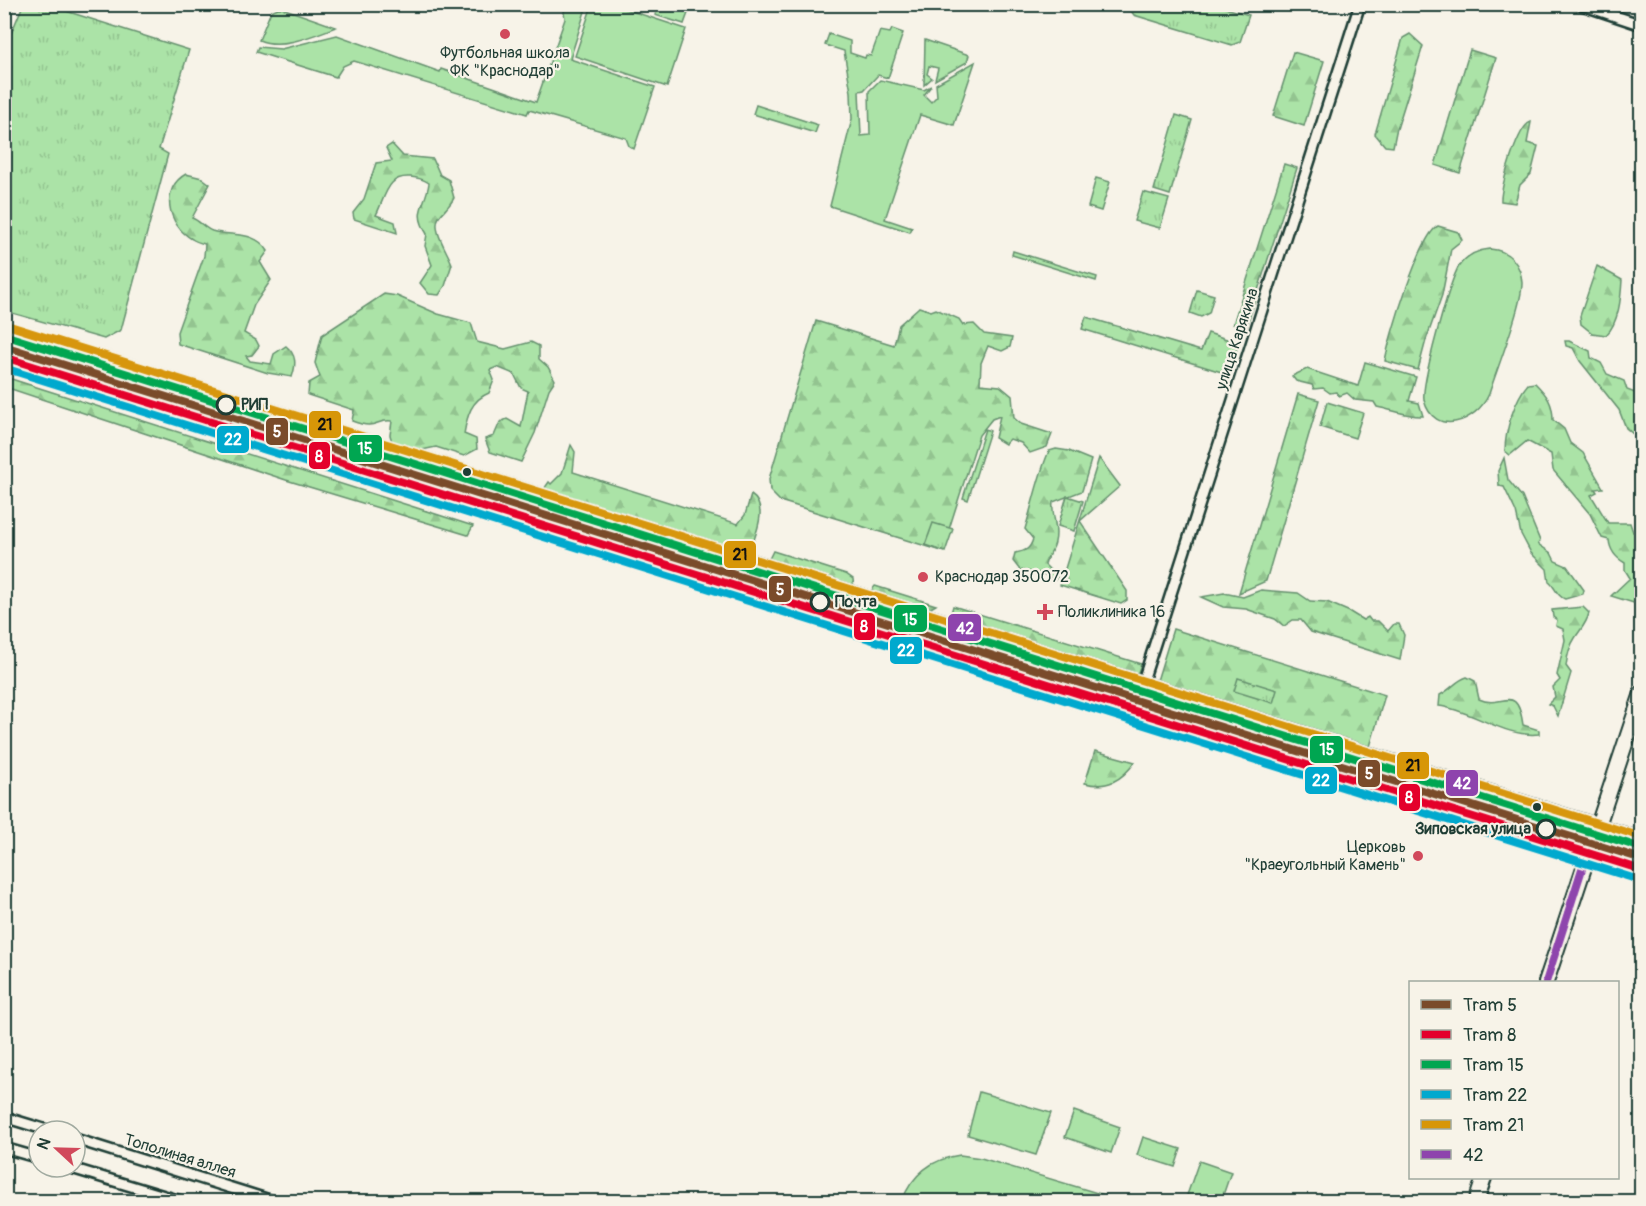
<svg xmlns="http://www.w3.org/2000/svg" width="1646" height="1206" viewBox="0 0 1646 1206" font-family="Pangolin,sans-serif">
  <defs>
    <pattern id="forest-firs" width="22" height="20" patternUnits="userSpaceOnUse" patternTransform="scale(1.5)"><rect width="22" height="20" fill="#abe3a7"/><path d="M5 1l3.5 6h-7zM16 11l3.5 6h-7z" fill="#93c490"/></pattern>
    <pattern id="park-tufts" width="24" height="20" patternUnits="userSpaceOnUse" patternTransform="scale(1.5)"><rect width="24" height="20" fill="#abe3a7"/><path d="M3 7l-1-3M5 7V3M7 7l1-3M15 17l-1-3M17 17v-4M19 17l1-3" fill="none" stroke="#93c490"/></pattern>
  </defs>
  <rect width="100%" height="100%" fill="#f7f3e8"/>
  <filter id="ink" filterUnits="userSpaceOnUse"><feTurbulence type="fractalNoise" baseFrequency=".0167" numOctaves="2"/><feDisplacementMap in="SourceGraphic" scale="12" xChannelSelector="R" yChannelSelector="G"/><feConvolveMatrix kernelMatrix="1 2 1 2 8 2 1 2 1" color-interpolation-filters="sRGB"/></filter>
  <g filter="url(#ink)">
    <g fill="#abe3a7" stroke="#65906e" stroke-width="1.5">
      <polygon points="659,4 691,5 684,24 655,15"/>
      <polygon points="566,5 587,5 570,59 655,87 634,149 629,146 626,138 529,110 527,114 354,61 343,66 336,77 256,52 258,47 281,49 337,35 440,72 441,69 536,102 565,19 564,12"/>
      <polygon points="592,5 613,5 686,29 667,87 575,56"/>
      <path d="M278,8H282L336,27C314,35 282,50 259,40L271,11Z"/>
      <polygon points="892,29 903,33 888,78 878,75 864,90 859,91 861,136 870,135 869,91 880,80 924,90 931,86 924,95 931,102 937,96 936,84 975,62 954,125 920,115 885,219 912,228 910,232 830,206 852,119 851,92 844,51 825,45 829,34 850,41 850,53 865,58 866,55 871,56 880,31 890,33"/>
      <polygon points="925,40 969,55 967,62 935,80 938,68 929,66 927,74 932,78 924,85"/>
      <polygon points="1096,178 1110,182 1101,211 1088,207"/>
      <path d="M1490,249C1509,250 1521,264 1522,283C1522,306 1497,369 1489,394C1477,422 1434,438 1424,400C1421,384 1450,280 1459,266C1467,255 1478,250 1490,249Z"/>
      <polygon points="1013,251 1097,277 1096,281 1012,255"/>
      <polygon points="985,429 990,431 968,500 963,498"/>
      <polygon points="916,649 989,672 987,678 918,655"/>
      <polygon points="979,1092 1051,1113 1036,1155 968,1135"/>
      <polygon points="1074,1111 1120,1127 1111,1153 1065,1137"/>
      <polygon points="1143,1137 1181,1149 1175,1167 1137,1155"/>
      <path d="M960,1155L981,1158L1124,1201H902C912,1175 931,1159 960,1155Z"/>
      <polygon points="1199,1161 1231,1172 1221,1201 1196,1201 1186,1198"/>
    </g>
    <g fill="url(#forest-firs)" stroke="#65906e" stroke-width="1.5">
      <polygon points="1410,34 1423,46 1396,132 1393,147 1385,146 1375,134 1403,38"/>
      <polygon points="1470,50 1496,58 1460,173 1435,165"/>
      <polygon points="1293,52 1324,61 1304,126 1273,116"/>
      <path d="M1531,122L1527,143L1538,146L1531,174L1520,185L1515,203L1501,201C1500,188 1518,125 1531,122Z"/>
      <path d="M392,144L403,156L433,159L440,175L449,180L454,198C450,206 444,210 439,217C431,229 448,252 452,264L445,286L439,295L429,294L420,283L432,265L425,246L427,234C412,210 426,206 429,183C420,177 401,173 392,183C385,190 381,206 376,215L395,222L397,233L354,219L353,213L364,199L376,163L392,161L386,148Z"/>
      <polygon points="1284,164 1297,168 1246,328 1233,324"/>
      <path d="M186,174L202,178L210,184L192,218C200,221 204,228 212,231C232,237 255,230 268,251L260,262L271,280L254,305L244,333L256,340L259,346L252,355L246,356L250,361L271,364L274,354L286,346C297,355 296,365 292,377L268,373L178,344L177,332L204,256L205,244C201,243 196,242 192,239C167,225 160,188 186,174Z"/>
      <path d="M1438,226L1458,232L1462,240L1451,249L1442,295L1426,340L1418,370L1385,361C1389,338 1420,235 1438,226Z"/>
      <path d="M1597,266L1622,280C1621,297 1619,323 1606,335L1592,333L1581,324L1580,316Z"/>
      <path d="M384,294L397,296L438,314L471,323L477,342L505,349L531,342L539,346V359L548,367L555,380L549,389L535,433L521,462L490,452L485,439L494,436L500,422L507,419L521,427L528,391L521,388L514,374L497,367L490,370L494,380L489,393C471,400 467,416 464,434L476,439L477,449L464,456L436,447L417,451L393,445L390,435L392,421C374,419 378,431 352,421L354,410L308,395L309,383L320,377L315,363L322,335Z"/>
      <polygon points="919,307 931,311 936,309 959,319 963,325 974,324 984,334 1012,338 1010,347 1002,351 988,346 981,363 980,384 1000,386 1012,396 1014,418 1021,424 1052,434 1047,447 1030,453 1021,443 1010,439 1005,444 995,438 1000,416 992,419 979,435 942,551 780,501 770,491 769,479 816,321 894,345 899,325"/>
      <polygon points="1086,317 1201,351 1208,333 1239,343 1228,374 1082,329"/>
      <polygon points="1569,341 1590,351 1591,358 1601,363 1607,374 1624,381 1627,390 1635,393 1641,391 1641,447 1640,440 1626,428 1619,410 1580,361 1573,348 1566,346 1565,341"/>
      <path d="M1365,362L1416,377L1409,401L1419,403L1423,416C1408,417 1393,410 1377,407L1374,402L1355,400L1347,393L1339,396L1336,392L1330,393L1323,388L1314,389L1312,385L1296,381L1292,376L1307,369L1358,386Z"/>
      <polygon points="5,377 417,508 473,526 468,535 286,480 5,387"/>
      <path d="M1535,383C1547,395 1553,403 1553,420L1564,429L1570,443L1583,453L1603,488L1595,489L1597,492L1591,495L1608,523H1630L1633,532L1641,533V586L1637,604L1611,596L1630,578L1625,570V563C1616,558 1610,551 1609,540L1602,538L1590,514L1553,470L1551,454L1527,441L1510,455L1505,451C1505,430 1515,399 1528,384Z"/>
      <polygon points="1298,394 1319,400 1266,581 1239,593"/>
      <polygon points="1327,402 1363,413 1355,438 1320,427"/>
      <path d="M571,445L575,452L573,472L738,524L745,515L751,495C770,507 754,537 749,555L544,489L549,482L551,484L562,473Z"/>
      <path d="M1056,449L1069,451L1091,460L1082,491L1053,502C1051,515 1059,527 1055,542C1054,551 1046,555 1045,565L1057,577L1055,580L1043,574L1020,570L1013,561L1015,553C1026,551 1030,549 1033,539L1025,529C1033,503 1038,476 1049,451Z"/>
      <polygon points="1099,458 1120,486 1080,521 1127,591 1127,600 1121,604 1060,585"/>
      <path d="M1504,458L1508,480L1522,497L1540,541L1538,544L1551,553L1555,561L1567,566L1584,590L1583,594L1565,599C1556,596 1556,587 1549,582L1547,569L1531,553L1521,534L1516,512L1504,487L1499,486L1498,471Z"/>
      <polygon points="773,551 846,574 853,579 854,590 768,561"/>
      <polygon points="875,586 936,605 924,612 868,595"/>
      <polygon points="1261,590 1298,593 1310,601 1327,602 1350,612 1363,620 1368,617 1371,621 1378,621 1388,631 1394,624 1399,624 1404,635 1400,660 1311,632 1301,620 1293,620 1284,626 1275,619 1246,609 1223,607 1201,597 1224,593 1243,597"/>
      <polygon points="953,606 1141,664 1136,678 949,620"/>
      <path d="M1583,607L1589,613C1587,623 1580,630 1575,638C1569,647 1567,657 1566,666L1571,673L1558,716L1553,706L1548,704L1555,697L1553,687L1560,680L1557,675L1565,640L1563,629L1556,626L1557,620L1553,617L1552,610Z"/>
      <polygon points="1173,629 1385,695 1369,750 1156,684"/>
      <path d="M1467,677L1475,681L1479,699C1502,710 1517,681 1523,725L1539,730V734C1505,738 1472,710 1439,706L1440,695C1451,690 1456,680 1467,677Z"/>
      <path d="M1095,751L1135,762C1122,780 1107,789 1085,783Z"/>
    </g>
    <g fill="url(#park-tufts)" stroke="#65906e" stroke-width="1.5">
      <polygon points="23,5 47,5 189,50 159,149 168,154 121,330 104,339 5,311 5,48"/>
      <polygon points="1127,5 1216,5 1249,15 1240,42 1232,45 1134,15"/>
      <polygon points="756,105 818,125 815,133 753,114"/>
      <polygon points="1176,115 1192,120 1170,195 1154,190"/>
      <polygon points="1143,192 1169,199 1160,228 1134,221"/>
      <polygon points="1197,290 1214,295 1209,313 1201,317 1190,313"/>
      <polygon points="1067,496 1083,501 1074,531 1058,526"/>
      <polygon points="933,523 953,529 945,552 925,545"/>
      <polygon points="1238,678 1277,690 1273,703 1234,691"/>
    </g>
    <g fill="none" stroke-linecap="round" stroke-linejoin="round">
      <defs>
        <g id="street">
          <polyline points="1579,4 1642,25"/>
          <polyline points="1142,684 1360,4"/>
          <polyline points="4,1117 50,1131"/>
          <polyline points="75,1139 276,1202"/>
          <polyline points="4,1148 39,1158"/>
          <polyline points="68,1167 184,1202"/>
        </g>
        <g id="secondary">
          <polyline points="4,8 6,4"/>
          <polyline points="4,328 1642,840"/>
          <polyline points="4,357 1642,868"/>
          <polyline points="1546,982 1642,693"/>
          <polyline points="1476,1202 1484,1178"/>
        </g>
      </defs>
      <use href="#street" stroke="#1f3d34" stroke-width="14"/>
      <use href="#secondary" stroke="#1f3d34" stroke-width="18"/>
      <use href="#street" stroke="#f7f3e8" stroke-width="9"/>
      <use href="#secondary" stroke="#f7f3e8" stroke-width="14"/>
      <defs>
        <polyline id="bus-1" points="4,328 1596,825 1546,982"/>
      </defs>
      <use href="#bus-1" stroke="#f7f3e8" stroke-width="12"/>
      <use href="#bus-1" stroke="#8e44ad" stroke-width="8"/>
      <defs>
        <polyline id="tram-1" points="4,346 1642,859"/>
        <polyline id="tram-2" points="4,357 1639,869"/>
        <polyline id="tram-3" points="7,336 1642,848"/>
        <polyline id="tram-4" points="4,368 1636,879"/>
        <polyline id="tram-5" points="10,326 1642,837"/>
      </defs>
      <use href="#tram-1" stroke="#f7f3e8" stroke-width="12"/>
      <use href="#tram-2" stroke="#f7f3e8" stroke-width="12"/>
      <use href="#tram-3" stroke="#f7f3e8" stroke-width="12"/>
      <use href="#tram-4" stroke="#f7f3e8" stroke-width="12"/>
      <use href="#tram-5" stroke="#f7f3e8" stroke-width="12"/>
      <use href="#tram-1" stroke="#7a4b2a" stroke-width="8"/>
      <use href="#tram-2" stroke="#e4002b" stroke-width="8"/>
      <use href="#tram-3" stroke="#00a651" stroke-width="8"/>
      <use href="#tram-4" stroke="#00a9ce" stroke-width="8"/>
      <use href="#tram-5" stroke="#d79608" stroke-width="8"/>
    </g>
  </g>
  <g fill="#d1495b" stroke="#f7f3e8" stroke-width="2">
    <circle cx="505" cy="34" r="6"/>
    <circle cx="923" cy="577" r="6"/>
    <path d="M1042 603h6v6h6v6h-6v6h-6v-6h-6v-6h6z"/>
    <circle cx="1418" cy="856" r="6"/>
  </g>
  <g fill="#f7f3e8" stroke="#1f3d34" stroke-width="3">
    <circle cx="226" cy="405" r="9"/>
    <circle cx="820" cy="602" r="9"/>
    <circle cx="1546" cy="829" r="9"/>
  </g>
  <g fill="#1f3d34" stroke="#f7f3e8" stroke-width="2">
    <circle cx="467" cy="472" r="5"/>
    <circle cx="1537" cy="807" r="5"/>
  </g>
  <g text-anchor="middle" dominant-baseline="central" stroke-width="4.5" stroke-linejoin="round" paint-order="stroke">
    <g font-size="16" fill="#1f3d34" stroke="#f7f3e8" text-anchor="start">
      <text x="505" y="53" text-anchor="middle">Футбольная школа<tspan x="505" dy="18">ФК "Краснодар"</tspan></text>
      <text x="935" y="577">Краснодар 350072</text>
      <text x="1058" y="612">Поликлиника 16</text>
      <text x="1406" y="847" text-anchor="end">Церковь<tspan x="1406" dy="18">"Краеугольный Камень"</tspan></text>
    </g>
    <g font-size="16" fill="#1f3d34" stroke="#f7f3e8">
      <text transform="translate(1237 339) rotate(-72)">улица Карякина</text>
      <text transform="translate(180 1156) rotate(17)">Тополиная аллея</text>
    </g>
    <g font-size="16" font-weight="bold" fill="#1f3d34" stroke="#f7f3e8" text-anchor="start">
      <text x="241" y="405">РИП</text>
      <text x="835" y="602">Почта</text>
      <text x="1531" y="829" text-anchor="end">Зиповская улица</text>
    </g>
  </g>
  <g stroke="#f7f3e8" stroke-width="2">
    <rect x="308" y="410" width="34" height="29" rx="6" fill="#d79608"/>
    <rect x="265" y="417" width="24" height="29" rx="6" fill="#7a4b2a"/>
    <rect x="216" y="425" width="34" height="29" rx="6" fill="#00a9ce"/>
    <rect x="348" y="434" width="35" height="29" rx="6" fill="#00a651"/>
    <rect x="308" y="441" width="23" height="29" rx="6" fill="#e4002b"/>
    <rect x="723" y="540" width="34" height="29" rx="6" fill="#d79608"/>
    <rect x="768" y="575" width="24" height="28" rx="6" fill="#7a4b2a"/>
    <rect x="893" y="604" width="35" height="29" rx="6" fill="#00a651"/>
    <rect x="853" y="612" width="23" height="29" rx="6" fill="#e4002b"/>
    <rect x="947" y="613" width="35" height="29" rx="6" fill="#8e44ad"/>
    <rect x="889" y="636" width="34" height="29" rx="6" fill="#00a9ce"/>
    <rect x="1309" y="735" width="35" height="29" rx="6" fill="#00a651"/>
    <rect x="1396" y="751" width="34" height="29" rx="6" fill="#d79608"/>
    <rect x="1357" y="759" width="24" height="29" rx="6" fill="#7a4b2a"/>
    <rect x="1304" y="766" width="34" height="29" rx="6" fill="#00a9ce"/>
    <rect x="1445" y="769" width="34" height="28" rx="6" fill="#8e44ad"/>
    <rect x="1398" y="783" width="23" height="29" rx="6" fill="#e4002b"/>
  </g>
  <g font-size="16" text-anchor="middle" font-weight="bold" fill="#fff">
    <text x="277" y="437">5</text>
    <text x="233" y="445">22</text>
    <text x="365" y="454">15</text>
    <text x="319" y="462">8</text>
    <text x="780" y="595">5</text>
    <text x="910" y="625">15</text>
    <text x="864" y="632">8</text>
    <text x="965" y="634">42</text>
    <text x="906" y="656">22</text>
    <text x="1327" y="755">15</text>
    <text x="1369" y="779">5</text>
    <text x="1321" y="786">22</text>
    <text x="1462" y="789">42</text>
    <text x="1409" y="803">8</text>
  </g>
  <g font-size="16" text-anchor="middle" font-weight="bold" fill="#111">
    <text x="325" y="430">21</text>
    <text x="740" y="560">21</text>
    <text x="1413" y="771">21</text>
  </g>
  <rect width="1646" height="1206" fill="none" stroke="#f7f3e8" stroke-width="24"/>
  <rect x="12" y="12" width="1622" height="1182" fill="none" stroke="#1f3d34" stroke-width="2" filter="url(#ink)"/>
  <rect x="1409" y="981" width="210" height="198" fill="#f7f3e8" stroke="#a1aaa0" stroke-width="1.5"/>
  <rect x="1421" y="1000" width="30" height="9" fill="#7a4b2a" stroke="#a1aaa0" stroke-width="1.5"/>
  <text x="1463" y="1011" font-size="18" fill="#1f3d34">Tram 5</text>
  <rect x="1421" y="1030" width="30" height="9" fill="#e4002b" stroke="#a1aaa0" stroke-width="1.5"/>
  <text x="1463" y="1041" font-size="18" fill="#1f3d34">Tram 8</text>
  <rect x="1421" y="1060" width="30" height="9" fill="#00a651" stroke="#a1aaa0" stroke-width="1.5"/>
  <text x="1463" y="1071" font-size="18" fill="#1f3d34">Tram 15</text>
  <rect x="1421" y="1090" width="30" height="9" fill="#00a9ce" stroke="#a1aaa0" stroke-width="1.5"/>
  <text x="1463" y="1101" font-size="18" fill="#1f3d34">Tram 22</text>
  <rect x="1421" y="1120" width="30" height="9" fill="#d79608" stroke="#a1aaa0" stroke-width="1.5"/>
  <text x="1463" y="1131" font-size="18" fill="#1f3d34">Tram 21</text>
  <rect x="1421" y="1150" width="30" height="9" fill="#8e44ad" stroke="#a1aaa0" stroke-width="1.5"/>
  <text x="1463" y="1161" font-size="18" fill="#1f3d34">42</text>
  <g transform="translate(57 1149) rotate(292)"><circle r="28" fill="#f7f3e8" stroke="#a1aaa0" stroke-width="1.5"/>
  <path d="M0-4.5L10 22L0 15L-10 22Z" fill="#d1495b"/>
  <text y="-9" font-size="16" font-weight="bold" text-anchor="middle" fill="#1f3d34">N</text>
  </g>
</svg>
